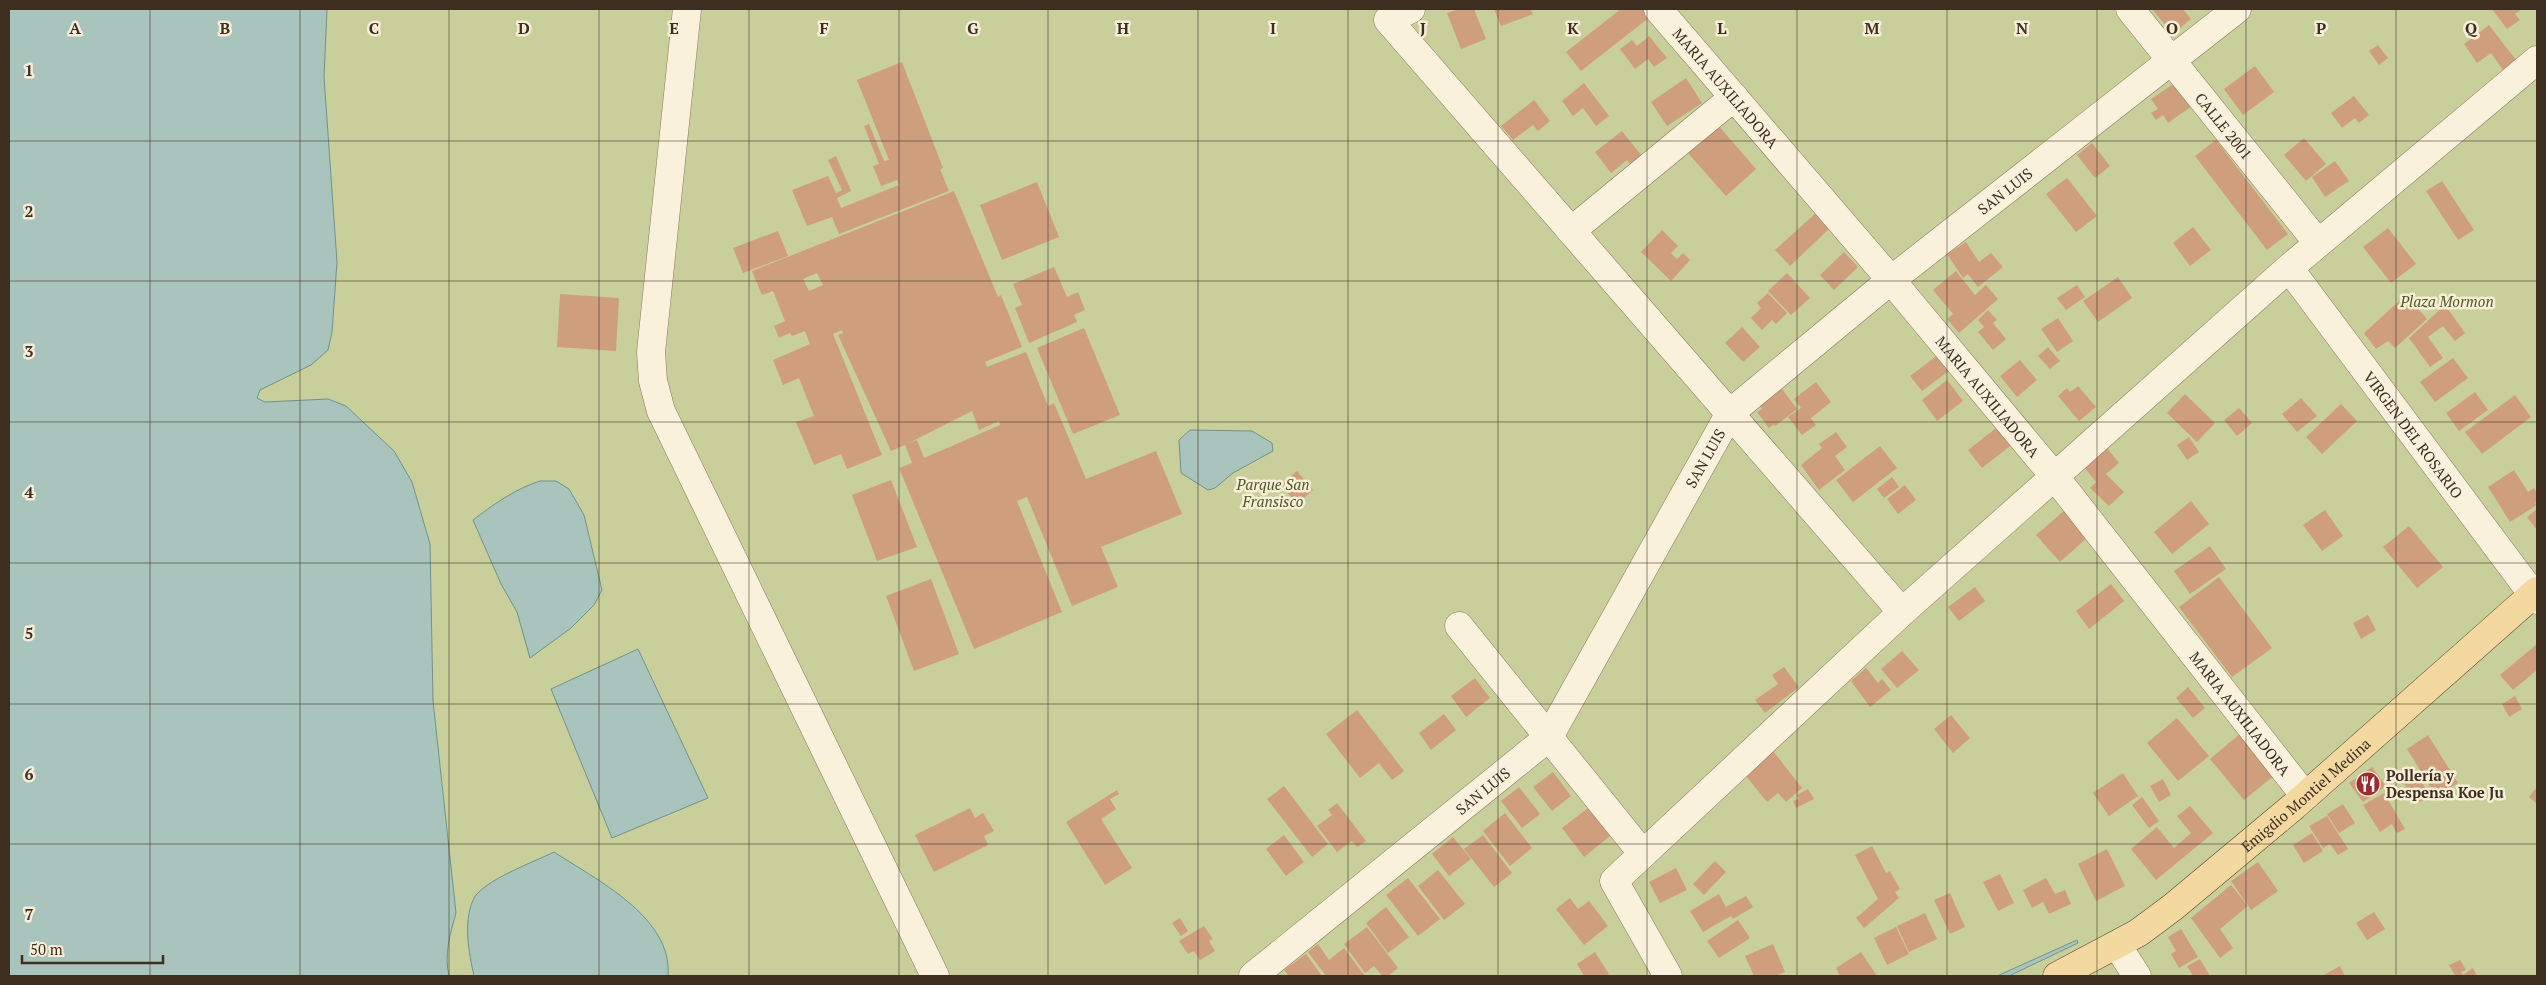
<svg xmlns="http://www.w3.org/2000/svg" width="2546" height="985" viewBox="0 0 2546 985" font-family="'PT Serif',serif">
  <rect width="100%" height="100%" fill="#f0e4c8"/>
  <polygon fill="#c9cf9b" points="66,9 2537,9 2537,976 217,976 9,107"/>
  <g fill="#a9c4bc" stroke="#6f938a">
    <path d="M9,9H327L324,77L337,262L332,332L328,350L311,365L260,390L257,398L265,402L328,399L346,406L394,451L412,482L430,544L433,701L456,913C450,934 444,955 449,976H9Z"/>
    <polygon points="1190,430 1252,431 1272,443 1273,451 1233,473 1215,488 1208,490 1181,473 1179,440"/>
    <path d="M540,481H556L569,489L584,515L602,590L594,605L571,628L530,658L517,612L501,584L473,520C494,504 515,489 540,481Z"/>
    <polygon points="638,649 708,798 612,838 551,689"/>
    <path d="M554,852C595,879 673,917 668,976H474C469,953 463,923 473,900C481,881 534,862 554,852Z"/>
    <polygon points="2077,940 2078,943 2009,976 1997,976"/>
  </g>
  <g fill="#cf9f7d" fill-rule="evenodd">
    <polygon points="1459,9 1474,9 1486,39 1461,49 1447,13"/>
    <polygon points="1494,9 1530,9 1533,14 1501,26"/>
    <polygon points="1621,9 1644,9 1650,17 1581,71 1566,52"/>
    <polygon points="2152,9 2183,9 2191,19 2173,34"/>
    <polygon points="2492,9 2518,9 2520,11 2515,14 2520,20 2507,29"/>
    <polygon points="2489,25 2516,60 2503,70 2491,53 2477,63 2464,44"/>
    <polygon points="1649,36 1667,58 1654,67 1648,59 1635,69 1620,49 1632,40 1637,46"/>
    <polygon points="2378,45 2388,58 2379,65 2369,51"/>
    <polygon points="902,62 943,168 940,169 949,191 839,234 832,217 807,226 792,190 828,176 836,193 842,190 828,160 836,156 851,191 837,198 841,208 899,185 897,180 881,186 873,166 879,164 864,126 869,124 884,161 889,160 857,80"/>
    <polygon points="2255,66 2274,92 2243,115 2224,89"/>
    <polygon points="1686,78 1702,103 1667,126 1651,102"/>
    <polygon points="1584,83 1609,116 1596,126 1583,108 1573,116 1562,101"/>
    <polygon points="2175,83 2192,106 2168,123 2163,115 2156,120 2151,113 2158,109 2151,99"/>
    <polygon points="2354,96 2369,115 2359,123 2355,118 2342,128 2331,113"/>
    <polygon points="1534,100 1550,121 1538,131 1533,125 1513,140 1501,126"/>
    <polygon points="1718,125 1756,169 1726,196 1687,152"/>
    <polygon points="1622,131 1641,155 1630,164 1627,160 1611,173 1595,152"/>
    <polygon points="2304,138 2326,164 2306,181 2284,155"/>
    <polygon points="2216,140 2288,234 2267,250 2195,156"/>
    <polygon points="2092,143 2110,166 2095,178 2077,155"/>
    <polygon points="2335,161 2349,181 2325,197 2312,177"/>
    <polygon points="2067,178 2097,216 2076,232 2046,194"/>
    <polygon points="2442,181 2474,230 2458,240 2426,191"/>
    <polygon points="1037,182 1059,237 1002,260 980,205"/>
    <path d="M954,191L998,297L1001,295L1022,347L985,362L987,367L1026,352L1048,406L1054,403L1086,479L1156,451L1182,514L1101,547L1118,587L1072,606L1027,497L1017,501L1062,612L974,649L899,468L912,463L905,445L891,451L838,335L843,333L842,330L833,334L882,455L847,469L841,454L814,465L796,422L814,416L799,378L783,385L773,360L810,344L805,331L792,336L790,333L779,338L774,326L785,321L773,291L762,295L752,271ZM817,273L823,285L809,291L803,279ZM972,411L979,430L999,421L1000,425L924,458L917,440L909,443Z"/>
    <polygon points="1816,213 1830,228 1790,266 1775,250"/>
    <polygon points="2193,227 2211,250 2190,266 2173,243"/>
    <polygon points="2388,228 2416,264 2391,283 2363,247"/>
    <polygon points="1662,230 1678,246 1671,253 1677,259 1683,253 1690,260 1671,281 1641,252"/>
    <polygon points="778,231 788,256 743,273 733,248"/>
    <polygon points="1966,242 1979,262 1991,253 2003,267 1978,287 1968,274 1963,278 1947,254"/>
    <polygon points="1844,252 1858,267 1834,290 1820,275"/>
    <polygon points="1054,267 1067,297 1078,292 1085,310 1074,315 1077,322 1029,343 1015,308 1022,305 1013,284"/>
    <polygon points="1956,271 1975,295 1986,285 1998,299 1959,333 1947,319 1953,314 1933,290"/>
    <polygon points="1787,273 1810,298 1791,315 1768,291"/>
    <polygon points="2118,277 2132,298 2098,322 2083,301"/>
    <polygon points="2077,285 2085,297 2066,310 2057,298"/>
    <polygon points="1768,293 1787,313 1776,324 1772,320 1762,330 1751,318 1761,308 1757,303"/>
    <polygon points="560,294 619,298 616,351 557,347"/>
    <polygon points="2406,295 2427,319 2395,348 2388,341 2376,349 2364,333"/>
    <polygon points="2445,305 2465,333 2455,341 2443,326 2428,337 2443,358 2430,367 2409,338"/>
    <polygon points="1988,310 1997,320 1993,323 2006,339 1993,350 1978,332 1984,327 1978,320"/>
    <polygon points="2058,318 2073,341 2057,352 2041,329"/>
    <polygon points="1742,327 1760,347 1743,362 1725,343"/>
    <polygon points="1084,328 1120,415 1073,434 1037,348"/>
    <polygon points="2048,347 2060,361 2050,369 2038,356"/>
    <polygon points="1942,352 1954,367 1922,391 1910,376"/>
    <polygon points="2453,358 2468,378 2435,402 2420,382"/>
    <polygon points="2020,360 2037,380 2017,397 2000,376"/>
    <polygon points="1947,380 1963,401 1937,421 1922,400"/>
    <polygon points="1816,382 1831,402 1811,418 1816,425 1802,435 1788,417 1801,408 1794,399"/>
    <polygon points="2078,386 2096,407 2079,421 2058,396 2067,388 2070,392"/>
    <polygon points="1782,389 1797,409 1775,426 1774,424 1769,428 1757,412 1762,409 1760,406"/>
    <polygon points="2475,392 2488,410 2459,431 2446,413"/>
    <polygon points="2185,394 2215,423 2197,442 2167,413"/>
    <polygon points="2515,395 2531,417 2482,454 2465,432"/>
    <polygon points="2301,398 2317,416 2297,432 2282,414"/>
    <polygon points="2341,404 2357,421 2322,454 2306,437"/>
    <polygon points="2239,408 2252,423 2237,436 2224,420"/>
    <polygon points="2000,425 2014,443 1982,468 1968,450"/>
    <polygon points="1836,432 1847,447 1835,456 1845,470 1819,490 1801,465 1822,448 1819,444"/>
    <polygon points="2189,437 2199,452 2187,460 2177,445"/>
    <polygon points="2103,443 2119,463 2106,474 2124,492 2109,506 2090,488 2096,482 2080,462"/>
    <polygon points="1880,446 1897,468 1853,502 1836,480"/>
    <polygon points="2514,470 2528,492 2534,488 2537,494 2537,502 2535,503 2537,505 2510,522 2488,487"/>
    <polygon points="1297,471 1313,490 1297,504 1281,485"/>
    <polygon points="1892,477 1899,487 1884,498 1877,489"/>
    <polygon points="891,480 917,547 877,561 852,495"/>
    <polygon points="1905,485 1916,500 1898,514 1887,499"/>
    <polygon points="2191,501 2209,524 2172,554 2154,532"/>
    <polygon points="2537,509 2537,530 2527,517"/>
    <polygon points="2065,510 2088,537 2060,562 2036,535"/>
    <polygon points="2325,510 2343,536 2322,551 2303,525"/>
    <polygon points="2409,526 2443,567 2417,588 2383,547"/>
    <polygon points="2210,546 2226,569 2190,594 2174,571"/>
    <polygon points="2219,577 2272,648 2232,677 2179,607"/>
    <polygon points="931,579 959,654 914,671 886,596"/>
    <polygon points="2111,584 2124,601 2089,629 2076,611"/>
    <polygon points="1975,587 1985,601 1959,621 1948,607"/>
    <polygon points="2368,615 2376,630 2361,639 2353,623"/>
    <polygon points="2537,644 2537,670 2513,690 2500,675"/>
    <polygon points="1902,651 1919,670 1897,688 1881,669"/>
    <polygon points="1784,667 1799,687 1765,713 1755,700 1778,684 1772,675"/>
    <polygon points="1866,668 1878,683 1882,679 1891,690 1870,707 1851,681"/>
    <polygon points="1475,678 1490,698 1466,717 1451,696"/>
    <polygon points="2188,687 2205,708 2193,718 2176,698"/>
    <polygon points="2515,696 2522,709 2509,717 2502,704"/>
    <polygon points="1357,710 1404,771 1392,780 1379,763 1360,778 1326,734"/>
    <polygon points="1444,714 1456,730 1431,750 1419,733"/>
    <polygon points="1951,715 1970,738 1953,753 1934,729"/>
    <polygon points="2177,718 2209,756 2178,781 2147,743"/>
    <polygon points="2241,733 2275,775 2244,800 2210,759"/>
    <polygon points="2428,735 2458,783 2436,796 2407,749"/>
    <polygon points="1770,747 1802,788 1786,802 1778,793 1767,802 1742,771"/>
    <polygon points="2411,766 2430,795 2417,804 2398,774"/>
    <polygon points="2372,767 2386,786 2363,802 2349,783"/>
    <polygon points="1553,772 1571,796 1552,811 1533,787"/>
    <polygon points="2123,773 2138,796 2109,816 2093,793"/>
    <polygon points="2163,779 2171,795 2159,802 2150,786"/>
    <polygon points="1284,786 1328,844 1312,857 1267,799"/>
    <polygon points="1519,787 1540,814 1522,828 1501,801"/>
    <polygon points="1808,789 1814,799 1796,808 1793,801 1799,799 1797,795"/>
    <polygon points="2535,789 2537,790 2537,804 2529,797"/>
    <polygon points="1117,790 1119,794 1110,799 1116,809 1101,819 1132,868 1105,885 1066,822"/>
    <polygon points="2384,793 2405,829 2397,833 2392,824 2380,832 2363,805"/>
    <polygon points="2142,797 2159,821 2149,828 2132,805"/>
    <polygon points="1337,803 1366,841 1357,847 1352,841 1337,852 1317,826 1332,815 1328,810"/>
    <polygon points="2343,804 2355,823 2339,833 2327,814"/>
    <polygon points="2190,806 2213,833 2156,880 2131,849 2157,827 2174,848 2191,833 2177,816"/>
    <polygon points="970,808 975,818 983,813 994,831 984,836 988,845 934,872 915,835"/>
    <polygon points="1588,808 1610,836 1584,857 1562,828"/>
    <polygon points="1505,813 1532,848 1510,866 1483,831"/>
    <polygon points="2327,816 2348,849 2338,855 2330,844 2323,848 2309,826"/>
    <polygon points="2312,833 2323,851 2304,863 2293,845"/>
    <polygon points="1284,835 1304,862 1286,876 1266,849"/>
    <polygon points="1483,835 1512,873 1494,887 1464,849"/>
    <polygon points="1453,837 1471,859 1449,876 1432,854"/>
    <polygon points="1872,846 1886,873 1890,871 1900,889 1895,892 1899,898 1864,928 1856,918 1878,899 1855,855"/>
    <polygon points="2107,849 2125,886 2096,901 2078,864"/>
    <polygon points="1715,861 1726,872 1704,895 1693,884"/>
    <polygon points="2258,862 2278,891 2251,910 2231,881"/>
    <polygon points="1676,868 1687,890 1660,903 1649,882"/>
    <polygon points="1438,870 1465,904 1444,920 1418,886"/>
    <polygon points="2000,874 2014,903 1998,911 1983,882"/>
    <polygon points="1408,878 1440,919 1418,936 1386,895"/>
    <polygon points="2046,878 2055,894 2065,890 2071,904 2049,914 2043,902 2032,908 2023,890"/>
    <polygon points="2231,885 2248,906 2220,929 2233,948 2220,958 2191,918"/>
    <polygon points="1950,893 1965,927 1950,934 1934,900"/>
    <polygon points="1719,894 1726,907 1746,896 1753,907 1733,919 1731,916 1703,932 1690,911"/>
    <polygon points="1570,898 1578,909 1589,901 1608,926 1584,945 1556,909"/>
    <polygon points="1386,907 1409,937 1388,953 1366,923"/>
    <polygon points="2374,912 2385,929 2367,940 2356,923"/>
    <polygon points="1925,913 1937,939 1909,952 1897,926"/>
    <polygon points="1180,918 1188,931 1181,936 1172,923"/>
    <polygon points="1738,920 1750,938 1719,958 1707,941"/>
    <polygon points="1204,926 1213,939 1209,941 1215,951 1200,960 1194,951 1188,954 1179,941"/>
    <polygon points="1367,927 1398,968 1388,976 1382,976 1374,966 1365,973 1344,944"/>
    <polygon points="1896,927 1909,954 1887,965 1874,938"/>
    <polygon points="2181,929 2198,957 2179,968 2171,954 2176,951 2168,937"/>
    <polygon points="1318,944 1329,960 1344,948 1365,976 1326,976 1308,952"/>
    <polygon points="1773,944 1785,972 1775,976 1754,976 1745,956"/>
    <polygon points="1595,952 1609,974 1605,976 1584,976 1577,964"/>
    <polygon points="1861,952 1877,976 1840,976 1836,968"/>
    <polygon points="1306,954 1322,976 1289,976 1284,970"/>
    <polygon points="2200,959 2210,976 2193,976 2187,966"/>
    <polygon points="2460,960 2466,970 2461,972 2463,975 2473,968 2477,976 2455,975 2449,965"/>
    <polygon points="2340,966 2345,976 2322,976"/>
  </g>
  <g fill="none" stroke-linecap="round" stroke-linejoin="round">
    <defs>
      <g id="minor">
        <polyline points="687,9 651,352 653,381 661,411 935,976"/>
        <polyline points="1411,9 1388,20 1902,612"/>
        <path id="s1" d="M1658,9L1891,280L2055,477L2305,796"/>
        <path id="s2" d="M2130,9L2318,243"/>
        <polyline points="1571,231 1734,97"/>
        <path id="s3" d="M2289,268L2537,600"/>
        <polyline points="1459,626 1643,854"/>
        <polyline points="2117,945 2137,976"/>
        <path id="s4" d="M1253,976L1549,737L1730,413L1891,280L2237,9"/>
        <polyline points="1668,976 1614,881 1902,612 2289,268 2537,60"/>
      </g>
      <g id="major">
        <path id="s5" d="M2057,976L2138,933L2173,907L2294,806L2537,591"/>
      </g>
    </defs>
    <use href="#minor" stroke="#8d765c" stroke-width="29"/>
    <use href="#major" stroke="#5b4430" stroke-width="29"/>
    <use href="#minor" stroke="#faf1dc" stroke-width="28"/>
    <use href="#major" stroke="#f3d9a0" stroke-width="28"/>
  </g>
  <path fill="none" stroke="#3d2e20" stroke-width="1" stroke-opacity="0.55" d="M150,9V976M300,9V976M449,9V976M599,9V976M749,9V976M899,9V976M1048,9V976M1198,9V976M1348,9V976M1498,9V976M1647,9V976M1797,9V976M1947,9V976M2097,9V976M2246,9V976M2396,9V976M9,141H2537M9,281H2537M9,422H2537M9,563H2537M9,704H2537M9,844H2537"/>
  <defs>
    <symbol id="restaurant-disc" viewBox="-11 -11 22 22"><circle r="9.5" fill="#9e2a2b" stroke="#f7eed8"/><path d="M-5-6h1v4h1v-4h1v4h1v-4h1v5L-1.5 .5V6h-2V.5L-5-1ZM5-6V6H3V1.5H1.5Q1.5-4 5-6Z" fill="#fff"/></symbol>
  </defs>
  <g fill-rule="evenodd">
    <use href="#restaurant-disc" x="2354" y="770" width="28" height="28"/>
  </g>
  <g text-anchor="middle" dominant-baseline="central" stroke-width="5" stroke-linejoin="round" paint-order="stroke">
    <g font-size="15" fill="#3d2e20" stroke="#f7eed8">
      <text stroke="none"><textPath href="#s1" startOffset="104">MARIA AUXILIADORA</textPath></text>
      <text stroke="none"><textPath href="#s2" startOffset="150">CALLE 2001</textPath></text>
      <text stroke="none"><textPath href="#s4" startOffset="1105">SAN LUIS</textPath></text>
      <text stroke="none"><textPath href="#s1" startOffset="509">MARIA AUXILIADORA</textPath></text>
      <text stroke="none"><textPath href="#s3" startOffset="208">VIRGEN DEL ROSARIO</textPath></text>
      <text stroke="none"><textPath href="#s4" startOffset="700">SAN LUIS</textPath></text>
      <text stroke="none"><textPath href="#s1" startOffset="914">MARIA AUXILIADORA</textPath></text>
      <text stroke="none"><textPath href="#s4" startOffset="295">SAN LUIS</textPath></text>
      <text stroke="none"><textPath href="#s5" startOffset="309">Emigdio Montiel Medina</textPath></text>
    </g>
    <g font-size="15" font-style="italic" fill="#4d5a26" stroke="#f7eed8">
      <text x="2447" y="301">Plaza Mormon</text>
      <text x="1273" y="484">Parque San<tspan x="1273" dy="17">Fransisco</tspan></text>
    </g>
    <g font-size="15" font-weight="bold" fill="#3d2e20" stroke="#f7eed8" text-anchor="start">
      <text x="2386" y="775">Pollería y<tspan x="2386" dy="17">Despensa Koe Ju</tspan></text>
    </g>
  </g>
  <g font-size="16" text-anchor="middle" font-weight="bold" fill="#3d2e20" stroke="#f7eed8" stroke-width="5" stroke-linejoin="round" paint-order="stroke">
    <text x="75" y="34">A</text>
    <text x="225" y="34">B</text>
    <text x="374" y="34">C</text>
    <text x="524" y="34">D</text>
    <text x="674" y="34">E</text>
    <text x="824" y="34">F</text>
    <text x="973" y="34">G</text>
    <text x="1123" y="34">H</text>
    <text x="1273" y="34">I</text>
    <text x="1423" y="34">J</text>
    <text x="1573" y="34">K</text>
    <text x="1722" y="34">L</text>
    <text x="1872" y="34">M</text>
    <text x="2022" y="34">N</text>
    <text x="2172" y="34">O</text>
    <text x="2321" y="34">P</text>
    <text x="2471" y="34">Q</text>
    <text x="29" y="76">1</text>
    <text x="29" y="217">2</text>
    <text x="29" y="357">3</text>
    <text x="29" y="498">4</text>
    <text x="29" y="639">5</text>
    <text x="29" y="780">6</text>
    <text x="29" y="920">7</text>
  </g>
  <rect width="2546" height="985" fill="none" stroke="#3d2e20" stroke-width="20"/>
  <path d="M22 955v8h141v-8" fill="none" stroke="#3d2e20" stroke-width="2.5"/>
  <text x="30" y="955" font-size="15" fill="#3d2e20" stroke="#f7eed8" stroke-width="4" paint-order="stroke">50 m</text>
</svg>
